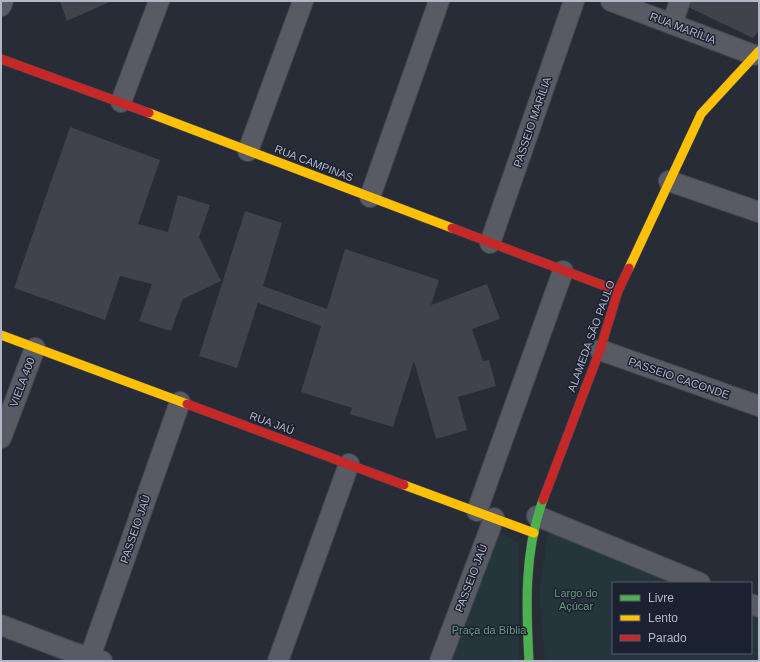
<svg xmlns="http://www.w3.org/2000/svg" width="760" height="662" viewBox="0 0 760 662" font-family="Arial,sans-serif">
  <rect width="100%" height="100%" fill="#282c36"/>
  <g fill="#25353c">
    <polygon points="495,529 519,543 519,661 447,661"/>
    <polygon points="548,532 674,583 613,583 613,653 751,653 751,614 759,617 759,654 753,661 548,661 545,660 539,595"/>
  </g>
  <g fill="#40424c">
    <polygon points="60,1 112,1 67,21"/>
    <polygon points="691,1 759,1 759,31 753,38 690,8"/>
    <polygon points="70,127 160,160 138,224 168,232 178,195 210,205 199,237 221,281 183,299 171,331 139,321 152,284 120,276 105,320 14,288"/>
    <polygon points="245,211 282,223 263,286 327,309 345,249 439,280 431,305 487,284 500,319 472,329 483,361 489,360 496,386 458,397 467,430 436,439 414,361 393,427 350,414 352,408 301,392 321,326 258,303 237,368 199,356"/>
  </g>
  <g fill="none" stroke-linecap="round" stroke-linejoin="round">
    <defs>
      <g id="street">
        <polyline points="611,1 754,55"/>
        <polyline points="1,6 3,1"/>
        <polyline points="672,24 680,1"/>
        <polyline points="121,102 159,1"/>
        <polyline points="248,151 303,1"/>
        <polyline points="669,181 759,212"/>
        <polyline points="370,197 439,1"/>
        <polyline points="490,243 574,1"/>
        <polyline points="600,350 759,406"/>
        <polyline points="1,438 35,348"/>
        <polyline points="477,511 563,271"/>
        <polyline points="537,516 700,583"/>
        <polyline points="751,604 759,607"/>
        <polyline points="1,625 72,652 102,661"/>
        <polyline points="90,657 180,402"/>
        <polyline points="278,661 349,464"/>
        <polyline points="440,661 494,518"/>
      </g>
      <path id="fast" d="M529,661C526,607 524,551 543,500"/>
      <g id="slow">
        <polyline points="149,113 452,228"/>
        <polyline points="629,268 701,114 759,51"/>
        <polyline points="1,335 187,404"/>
        <polyline points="404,485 534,533"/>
      </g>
      <g id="jam">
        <polyline points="1,59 149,113"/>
        <polyline points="452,228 618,291"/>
        <polyline points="187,404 404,485"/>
        <polyline points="543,500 600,350 618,291 629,268"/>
      </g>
    </defs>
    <use href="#street" stroke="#44474f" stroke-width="22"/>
    <use href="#fast" stroke="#44474f" stroke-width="10"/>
    <use href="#slow" stroke="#44474f" stroke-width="10"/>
    <use href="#jam" stroke="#44474f" stroke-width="10"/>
    <use href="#street" stroke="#585a64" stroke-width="20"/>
    <use href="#fast" stroke="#4caf50" stroke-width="9"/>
    <use href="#slow" stroke="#ffc107" stroke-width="9"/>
    <use href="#jam" stroke="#c62828" stroke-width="9"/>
  </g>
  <g text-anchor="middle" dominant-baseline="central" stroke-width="3" stroke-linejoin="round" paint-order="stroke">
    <g font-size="11" fill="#b1b6c8" stroke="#1b2131">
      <text transform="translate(683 28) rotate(21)">RUA MARÍLIA</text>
      <text transform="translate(532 122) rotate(-71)">PASSEIO MARÍLIA</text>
      <text transform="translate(314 163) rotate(21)">RUA CAMPINAS</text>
      <text transform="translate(591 336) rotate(-70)">ALAMEDA SÃO PAULO</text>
      <text transform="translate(679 378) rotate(19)">PASSEIO CACONDE</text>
      <text transform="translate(22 382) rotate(-69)">VIELA 400</text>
      <text transform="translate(272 423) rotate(20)">RUA JAÚ</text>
      <text transform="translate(135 529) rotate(-71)">PASSEIO JAÚ</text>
      <text transform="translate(471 578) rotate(-69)">PASSEIO JAÚ</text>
    </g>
    <g font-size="11" fill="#68997c" stroke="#1b2131">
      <text x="576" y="593">Largo do<tspan x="576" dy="13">Açúcar</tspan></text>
      <text x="489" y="630">Praça da Bíblia</text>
    </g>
  </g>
  <rect width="760" height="662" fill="none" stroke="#b1b6c8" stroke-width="4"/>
  <rect x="612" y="582" width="140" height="72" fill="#1b2131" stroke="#575d6d"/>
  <rect x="620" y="595" width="20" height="6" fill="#4caf50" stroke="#575d6d"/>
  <text x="648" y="602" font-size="12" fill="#b1b6c8">Livre</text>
  <rect x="620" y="615" width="20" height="6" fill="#ffc107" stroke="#575d6d"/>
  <text x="648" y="622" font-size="12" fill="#b1b6c8">Lento</text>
  <rect x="620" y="635" width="20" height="6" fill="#c62828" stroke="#575d6d"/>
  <text x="648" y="642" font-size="12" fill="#b1b6c8">Parado</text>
</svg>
